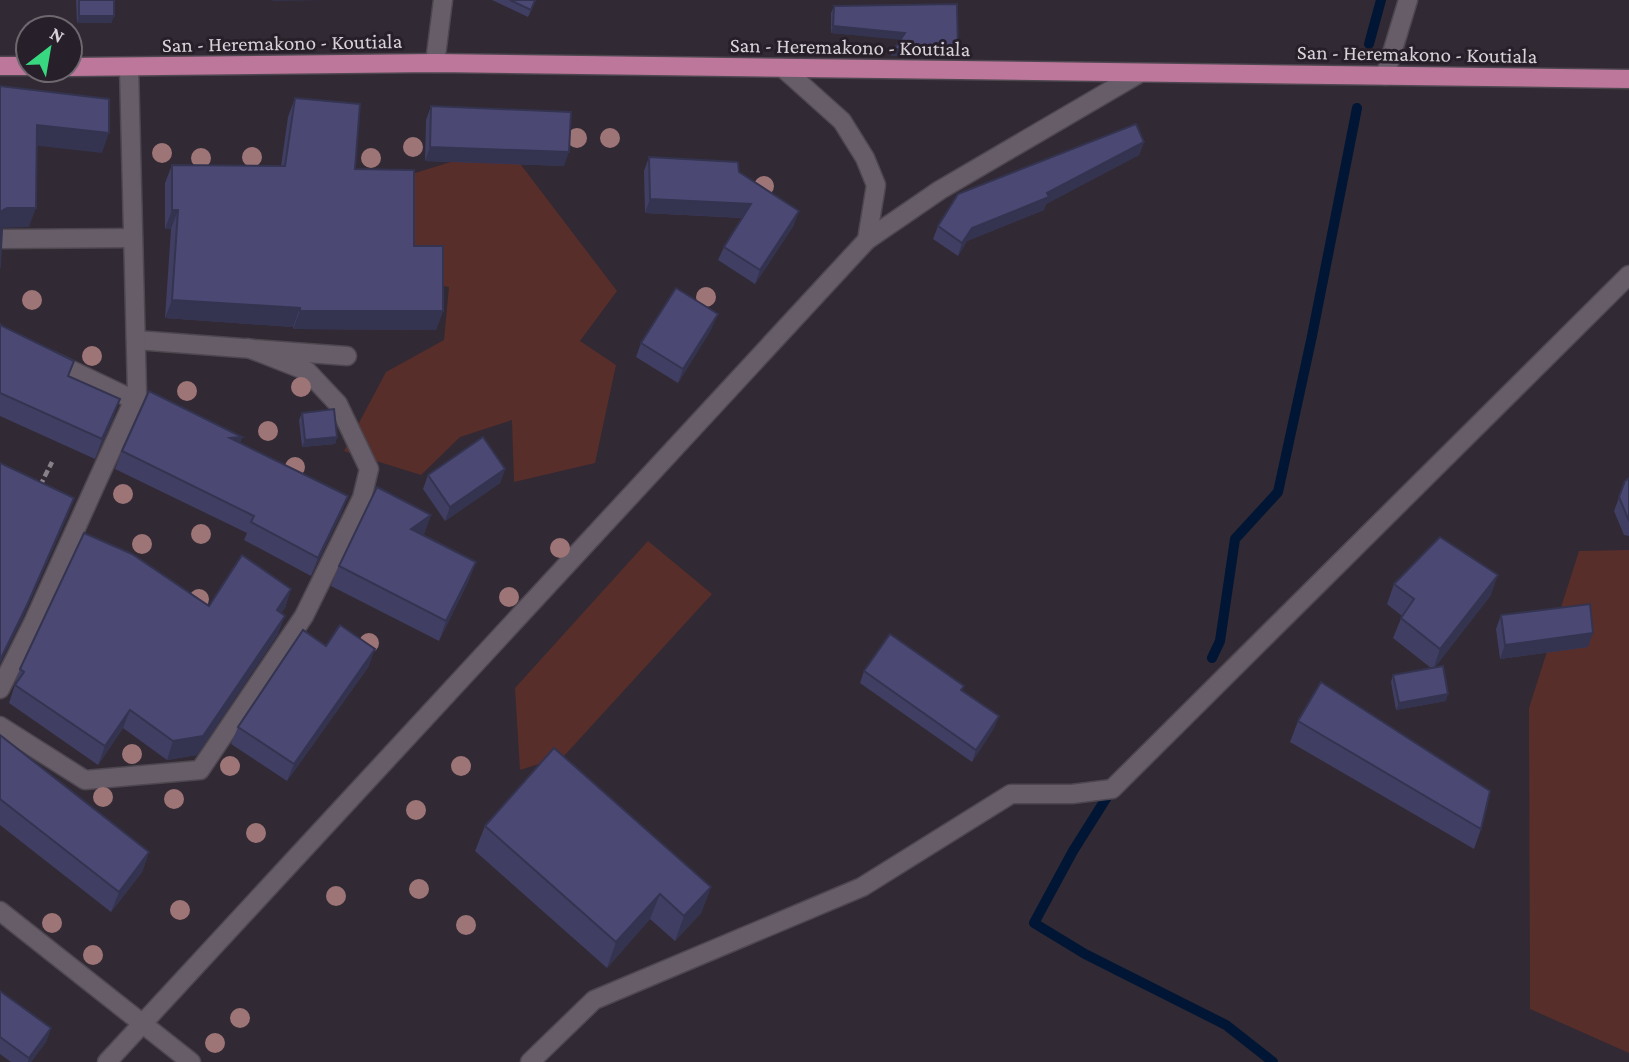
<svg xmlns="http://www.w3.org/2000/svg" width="1629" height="1062" viewBox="0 0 1629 1062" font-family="'Crimson Pro',serif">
  <rect width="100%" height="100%" fill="#312933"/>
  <g fill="#582e2b">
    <polygon points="506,145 617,291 580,341 616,365 595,463 514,482 512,420 460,437 421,475 344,451 386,372 444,340 449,287 404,278 395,229 415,173"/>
    <polygon points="648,541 712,594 564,756 520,770 515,688"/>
    <polygon points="1629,550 1629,1053 1530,1009 1529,708 1579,551"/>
  </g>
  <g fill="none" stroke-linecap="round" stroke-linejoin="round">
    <g stroke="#001634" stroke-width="10">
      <polyline points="1369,44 1381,0"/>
      <polyline points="1212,658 1220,641 1235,539 1278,492 1312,336 1357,108"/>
      <polyline points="1112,789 1073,851 1034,923 1085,954 1226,1025 1273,1062"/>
    </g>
    <defs>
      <g id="service">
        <polyline points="0,239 133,238"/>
        <polyline points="136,340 347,356"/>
        <polyline points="52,361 134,400"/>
        <polyline points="0,689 33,623 137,393 129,67"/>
        <polyline points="0,726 85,780 200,770 304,616 362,498 369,469 338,404 307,371 248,348"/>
      </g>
      <g id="minor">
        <polyline points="435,63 443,0"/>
        <polyline points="784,69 842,121 865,158 876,185 867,240"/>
        <polyline points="1385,76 1408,0"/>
        <polyline points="0,911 191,1062"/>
        <polyline points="107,1062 867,240 940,190 1140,73"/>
        <polyline points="530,1062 594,1000 862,887 1011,794 1072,794 1112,789 1629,275"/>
      </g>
      <g id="primary">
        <polyline points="0,66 28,66"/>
        <polyline points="70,67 435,63 1629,79"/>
      </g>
    </defs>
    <use href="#service" stroke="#4e4750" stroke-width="21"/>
    <use href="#minor" stroke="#4e4750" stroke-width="21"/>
    <use href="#primary" stroke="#4e4750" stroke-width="21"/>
    <polyline stroke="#878089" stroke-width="4.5" stroke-dasharray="7 3.5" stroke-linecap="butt" points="40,486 52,462"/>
    <use href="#service" stroke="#665d69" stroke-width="18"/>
    <use href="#minor" stroke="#665d69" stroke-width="18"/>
    <use href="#primary" stroke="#bc779b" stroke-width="18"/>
  </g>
  <g fill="#9e7577">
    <circle cx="577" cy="138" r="10"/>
    <circle cx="610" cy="138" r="10"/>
    <circle cx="413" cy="147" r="10"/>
    <circle cx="162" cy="153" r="10"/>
    <circle cx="252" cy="157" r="10"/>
    <circle cx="201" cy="158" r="10"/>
    <circle cx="371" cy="158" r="10"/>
    <circle cx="764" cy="186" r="10"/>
    <circle cx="706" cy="297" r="10"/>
    <circle cx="32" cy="300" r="10"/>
    <circle cx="92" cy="356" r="10"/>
    <circle cx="301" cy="387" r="10"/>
    <circle cx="187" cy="391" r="10"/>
    <circle cx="268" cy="431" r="10"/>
    <circle cx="295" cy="467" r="10"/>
    <circle cx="123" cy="494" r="10"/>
    <circle cx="201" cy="534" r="10"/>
    <circle cx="142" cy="544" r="10"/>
    <circle cx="560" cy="548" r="10"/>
    <circle cx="509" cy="597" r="10"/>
    <circle cx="199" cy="599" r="10"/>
    <circle cx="369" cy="643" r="10"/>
    <circle cx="132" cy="754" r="10"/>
    <circle cx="230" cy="766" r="10"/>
    <circle cx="461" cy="766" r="10"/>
    <circle cx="103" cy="797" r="10"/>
    <circle cx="174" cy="799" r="10"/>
    <circle cx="416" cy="810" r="10"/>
    <circle cx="256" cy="833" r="10"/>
    <circle cx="419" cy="889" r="10"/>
    <circle cx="336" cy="896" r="10"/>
    <circle cx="180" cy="910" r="10"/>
    <circle cx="52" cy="923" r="10"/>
    <circle cx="466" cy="925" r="10"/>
    <circle cx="93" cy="955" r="10"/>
    <circle cx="240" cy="1018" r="10"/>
    <circle cx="215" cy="1043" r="10"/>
  </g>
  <g fill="#403f63">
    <polygon points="76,0 114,0 114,16 111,23 77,23"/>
    <polygon points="492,0 536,0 528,17"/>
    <polygon points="834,6 955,55 891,56 900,39 831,33 831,13"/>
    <polygon points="295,98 355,169 414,246 443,311 436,330 293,329 293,327 165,318 171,229 165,229 165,183 172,165 281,166 288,117"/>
    <polygon points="431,106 564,166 425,161 426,120"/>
    <polygon points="1144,142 1139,155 1046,204 1044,210 967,241 958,256 933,239 938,226"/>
    <polygon points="649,157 739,172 794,225 755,284 718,260 724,247 742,218 645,213 644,171"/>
    <polygon points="0,324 69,376 113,419 95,459 0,416"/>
    <polygon points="712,328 678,383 636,357 641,343"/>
    <polygon points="302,413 337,437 335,444 302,447 299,420"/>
    <polygon points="242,437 240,443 348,496 341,514 311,576 244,540 247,533 115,469 122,451"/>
    <polygon points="505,469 500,483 445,521 423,489 428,475"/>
    <polygon points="1629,478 1629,536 1624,535 1614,511 1625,481"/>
    <polygon points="431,515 423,536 476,562 468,582 439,641 331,586 339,566"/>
    <polygon points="1394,584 1491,595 1434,668 1446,701 1396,710 1391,682 1393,675 1431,668 1393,638 1402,616 1387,604"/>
    <polygon points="291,589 285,608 281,613 278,634 197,755 167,760 123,728 98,765 9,703 20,669 209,606"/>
    <polygon points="1501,615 1588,647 1500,659 1496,629"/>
    <polygon points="326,646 369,666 287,781 231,744 238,727"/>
    <polygon points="864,671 962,691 999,716 994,728 972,762 860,683"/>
    <polygon points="1298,721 1481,829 1474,849 1290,742"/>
    <polygon points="0,735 149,852 142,872 111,912 0,825"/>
    <polygon points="485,826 711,887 701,913 675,941 650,919 607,968 475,851"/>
    <polygon points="0,991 51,1028 46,1042 31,1062 11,1062 0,1054"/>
  </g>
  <g fill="#343350">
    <polygon points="273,0 325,0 272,1"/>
    <polygon points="79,16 114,16 111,23 77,23"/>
    <polygon points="833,26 905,33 902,40 831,33"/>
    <polygon points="958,48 955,55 891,56 894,49"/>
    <polygon points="37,125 109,133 102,153 30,145"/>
    <polygon points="1144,142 1139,155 1046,204 1044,210 967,241 958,256 962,243 972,228 1047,193"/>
    <polygon points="430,147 569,152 564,166 425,161"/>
    <polygon points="650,199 751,204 746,218 645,213"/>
    <polygon points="7,208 36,208 29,227 0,228 0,212"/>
    <polygon points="172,210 178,210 171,229 165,229"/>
    <polygon points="799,211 794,225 755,284 760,270"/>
    <polygon points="172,300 300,308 293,327 165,318"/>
    <polygon points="300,311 443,311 436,330 293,329"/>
    <polygon points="718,314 712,328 678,383 683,369"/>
    <polygon points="120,399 113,419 95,459 102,439"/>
    <polygon points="242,437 236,455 230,438"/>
    <polygon points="337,437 335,444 302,447 305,440"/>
    <polygon points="505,469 500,483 445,521 450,507"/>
    <polygon points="348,496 341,514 311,576 318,558"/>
    <polygon points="74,498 69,513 23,618 0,664 0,660"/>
    <polygon points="431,515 424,535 404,549 411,529"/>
    <polygon points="476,562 468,582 439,641 446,621"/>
    <polygon points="1498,575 1491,595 1433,670 1440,649"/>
    <polygon points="291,589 285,608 271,629 277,610"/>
    <polygon points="285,616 278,634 197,755 167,760 173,741"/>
    <polygon points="1593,633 1588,647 1500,659 1505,645"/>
    <polygon points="375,649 369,666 287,781 294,764"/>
    <polygon points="1448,694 1446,701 1396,710 1399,703"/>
    <polygon points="130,710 123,728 98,765 105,746"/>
    <polygon points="999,716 994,728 972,762 976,750"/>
    <polygon points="149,852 142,872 111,912 119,892"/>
    <polygon points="711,887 701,913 675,941 684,916"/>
    <polygon points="660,894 650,919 607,968 616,942"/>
    <polygon points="51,1028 46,1042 31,1062 28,1062 29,1058"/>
  </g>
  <g fill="#4b4973" stroke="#343350" stroke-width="2">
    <rect x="79" y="0" width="35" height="16"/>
    <polygon points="510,0 535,0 531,10"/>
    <polygon points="957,4 958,48 894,49 905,33 833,26 834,6"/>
    <polygon points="0,86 109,99 109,133 37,125 36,208 7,208 0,212"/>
    <polygon points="295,98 360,104 355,169 414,170 414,246 443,246 443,311 300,311 300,308 172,300 178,210 172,210 172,165 285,166"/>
    <polygon points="431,106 571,112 569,152 430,147"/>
    <polygon points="1136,124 1144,142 1047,193 1049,197 972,228 962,243 938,226 958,194"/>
    <polygon points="649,157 738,162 739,172 799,211 760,270 724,247 751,204 650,199"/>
    <polygon points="0,227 2,230 0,268"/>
    <polygon points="676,288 718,314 683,369 641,343"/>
    <polygon points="0,324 2,326 74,361 68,376 120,399 102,439 0,393"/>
    <polygon points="149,391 242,437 230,438 348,496 318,558 251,522 254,516 122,451"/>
    <polygon points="334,409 337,437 305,440 302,413"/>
    <polygon points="483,437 505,469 450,507 428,475"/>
    <polygon points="0,463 74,498 28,603 0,660"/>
    <polygon points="1629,478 1629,521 1619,497 1625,481"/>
    <polygon points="377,487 431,515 411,529 476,562 446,621 339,566"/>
    <polygon points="84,533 132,554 209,606 242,555 291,589 277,610 285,616 203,736 173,741 130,710 105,746 15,685 24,672 20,669"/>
    <polygon points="1440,537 1498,575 1440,649 1401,618 1414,599 1394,584"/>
    <polygon points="1590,604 1593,633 1505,645 1501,615"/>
    <polygon points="340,625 375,649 294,764 238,727 303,630 326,646"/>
    <polygon points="890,634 964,686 961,690 999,716 976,750 864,671"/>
    <polygon points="1443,666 1448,694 1399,703 1393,675"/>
    <polygon points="1321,682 1490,791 1481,829 1298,721"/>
    <polygon points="0,735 149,852 119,892 0,799"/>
    <polygon points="554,748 711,887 684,916 660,894 616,942 485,826"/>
    <polygon points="0,991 51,1028 29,1058 0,1037"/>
  </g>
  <g text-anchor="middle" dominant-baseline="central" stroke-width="6" stroke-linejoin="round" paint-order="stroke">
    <g font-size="21" fill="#d8d2d9" stroke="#271f29">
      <text transform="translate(282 43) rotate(-1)">San - Heremakono - Koutiala</text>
      <text transform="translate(850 47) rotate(1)">San - Heremakono - Koutiala</text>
      <text transform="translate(1417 54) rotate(1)">San - Heremakono - Koutiala</text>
    </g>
  </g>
  <g transform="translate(49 49) rotate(31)"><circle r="33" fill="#271f29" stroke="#6e676f" stroke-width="2"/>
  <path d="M0-5L12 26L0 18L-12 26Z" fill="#37d880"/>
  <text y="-10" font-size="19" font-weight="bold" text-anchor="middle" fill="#d8d2d9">N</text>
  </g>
</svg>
